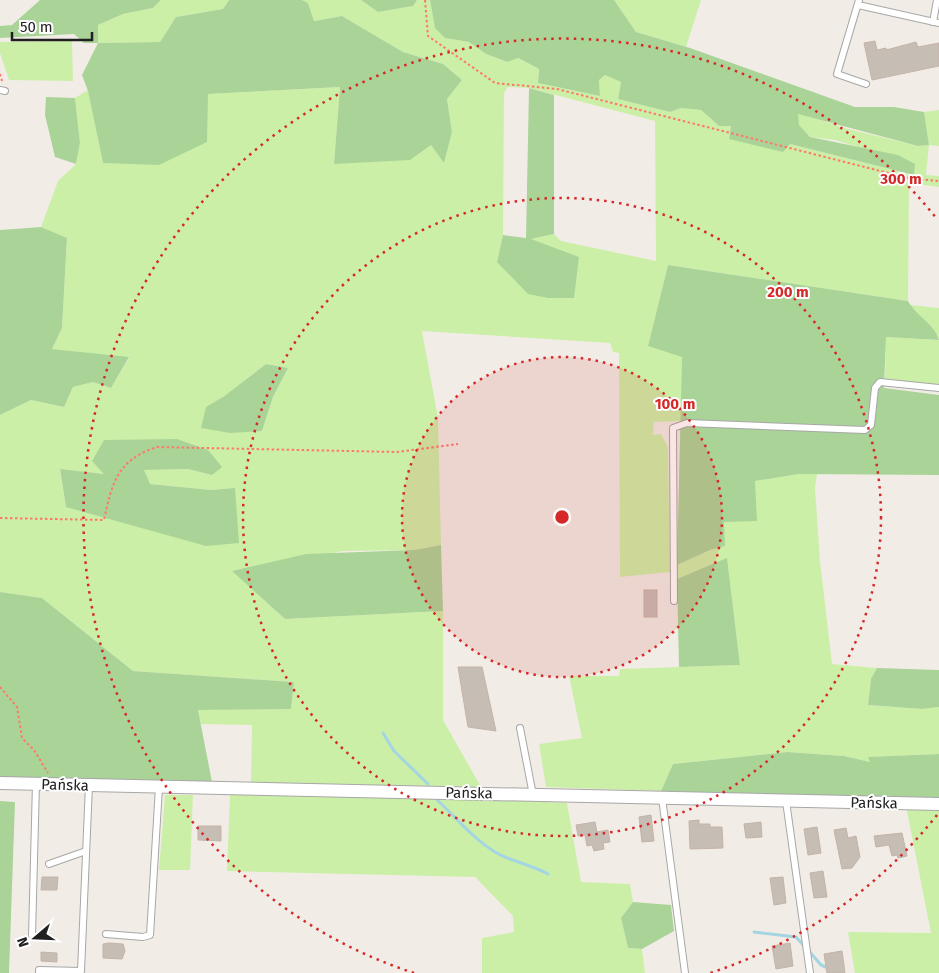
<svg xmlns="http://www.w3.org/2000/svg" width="939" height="973" viewBox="0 0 939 973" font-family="'Fira Sans',sans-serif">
  <rect width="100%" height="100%" fill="#f1ede6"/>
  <g fill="#ccefa8" fill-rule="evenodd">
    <polygon points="161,0 229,0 223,9 176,17 160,42 98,43 98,25 123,14 153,8"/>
    <path d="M302,0H361L378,12L413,6L417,0H430L435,27L445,38L469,42L486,54L506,62L517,58L539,69L538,83L600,96L599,80L605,75L621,82L618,99L670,112L681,108L701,110L719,126L731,125L729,139L790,144L913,175L915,164L835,140L810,137L798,125V113L848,129L918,146L929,145L924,112L939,110V146L929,145L926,175L939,176V187L909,183L908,301L668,265L648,346L682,356L681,421L654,422L653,435L661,434L668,447L670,572L620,577L619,353L613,352L610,343L422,331L438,418L441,545L414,550L343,551L233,571L285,619L443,611V720L481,787L251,783L252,725L201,724L198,710L291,709L294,682L133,671L42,598L0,592V415L31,400L64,407L73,387L93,382L111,388L129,358L52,349L62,328L67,239L41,227L58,181L76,164L80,143L75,98L88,90L103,163L208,94L340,87L334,164L431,145L444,162L452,132L447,99L462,80L443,64L403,52L342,16L314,21L308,3ZM508,87L529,88L655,121L656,261L561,241L554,234L530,239L497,262L503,235L504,93ZM266,364L288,368L273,397L262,431L223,397ZM104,440L133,441L212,475L188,469L143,470L150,484L211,490L235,488L66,507L60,470L105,474Z"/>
    <polygon points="614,0 701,0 686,47 636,32"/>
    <polygon points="72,41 73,81 9,80 0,53 0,42"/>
    <path d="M910,305L939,308V339C931,321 918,319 910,305Z"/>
    <polygon points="886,337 939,340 939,385 885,380"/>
    <polygon points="799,474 817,474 815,488 820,561 832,664 877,668 871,680 868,705 922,709 939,707 939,754 869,757 870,762 844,756 787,752 673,764 661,791 546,787 539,744 582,738 569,676 619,676 620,669 740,665 727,559 677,579 677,565 710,550 725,546 723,522 727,522 755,481"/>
    <polygon points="165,795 193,795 190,870 159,870"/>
    <polygon points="230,795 461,798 567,803 581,882 630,884 633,902 621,918 628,948 642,949 645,973 482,973 482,938 514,932 513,916 475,877 227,871"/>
    <polygon points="906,806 939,808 939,973 855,973 848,932 931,933"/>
  </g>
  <g fill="#aad497">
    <polygon points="40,0 161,0 153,8 123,14 98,25 98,43 160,42 176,17 223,9 229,0 302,0 308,3 314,21 342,16 403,52 443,64 462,80 447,99 452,132 444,163 431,145 410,160 334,164 340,87 208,94 207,142 159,165 103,163 88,91 82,75 98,43 84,43 74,34 0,38 0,26 12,25"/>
    <polygon points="361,0 417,0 413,6 378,12"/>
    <polygon points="430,0 614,0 636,32 690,48 855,107 894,107 924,112 929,145 918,146 798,114 799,125 810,137 898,155 915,164 914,175 790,144 783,152 729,139 731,126 719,126 701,110 681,108 670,112 618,99 621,82 605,75 599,80 600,96 538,83 539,69 518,58 507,62 486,54 469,42 445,38 435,28"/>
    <polygon points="529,88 554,95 554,234 531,239 579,257 574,298 548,298 528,294 497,262 503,235 526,238"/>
    <polygon points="46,97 75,98 80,143 76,164 55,157 45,115"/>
    <polygon points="41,227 67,238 62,328 52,349 129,357 111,388 93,382 73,387 64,407 31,400 0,415 0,230"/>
    <path d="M668,265L908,301C917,317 934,323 939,340L886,337L884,388L939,395V475L799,474L755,481L757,521L724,522L725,546L710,550L677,565L682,357L648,346Z"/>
    <polygon points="266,364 288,368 273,397 262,431 230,433 201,428 206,407 223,397"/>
    <polygon points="177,439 208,450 222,467 212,475 188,469 144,470 150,484 211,490 235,488 239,543 206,546 66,507 60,469 104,474 92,461 104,440"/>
    <polygon points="441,545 443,611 285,619 232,571 306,554 414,550"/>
    <polygon points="727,558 740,665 679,667 677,579"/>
    <polygon points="0,592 42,598 133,671 294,682 291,709 198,710 212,782 0,781"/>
    <polygon points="877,668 939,670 939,707 922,709 868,705 871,679"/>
    <polygon points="787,752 844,756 870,762 868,757 939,754 939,799 661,791 673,764"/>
    <polygon points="0,801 15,802 9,973 0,973"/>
    <polygon points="633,902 671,905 674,931 642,949 628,948 621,918"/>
  </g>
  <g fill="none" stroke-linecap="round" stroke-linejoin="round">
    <g stroke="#a3d5e2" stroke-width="3">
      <polyline points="383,733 394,751 428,784"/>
      <path d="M434,797C454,815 472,838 495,852C512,862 532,865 548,874"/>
      <polyline points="754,932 796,937 805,947"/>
      <polyline points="809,951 821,965 828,968"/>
    </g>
  </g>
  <g fill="#c6bdb5" stroke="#c5b3a7">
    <polygon points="875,41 877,50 886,48 886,50 916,42 918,47 939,43 939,66 872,80 864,43"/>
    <rect x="644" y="590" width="13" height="27"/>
    <polygon points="458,667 482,667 496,731 468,727"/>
    <polygon points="651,815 654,841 642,842 639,817"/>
    <polygon points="699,820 699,824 710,824 710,827 722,827 723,848 690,849 689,821"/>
    <polygon points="595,822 597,832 608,830 610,842 603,843 604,849 594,851 592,845 587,846 585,835 578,836 576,825"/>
    <polygon points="761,822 762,837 746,838 744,824"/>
    <polygon points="198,826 221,826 221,841 198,840"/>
    <polygon points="817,827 821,853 808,855 804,829"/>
    <polygon points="846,828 848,838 856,836 860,857 852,868 842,869 834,830"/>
    <polygon points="902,833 907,856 898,858 897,855 892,856 889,845 876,847 874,836"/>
    <polygon points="823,871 827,897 814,898 810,873"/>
    <polygon points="42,877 58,877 57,890 41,890"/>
    <polygon points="783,877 786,903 774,905 770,878"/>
    <polygon points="109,943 123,944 125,951 122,959 103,958 103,944"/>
    <polygon points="790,943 793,966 776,969 772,946"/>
    <polygon points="842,951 845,973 827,973 824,954"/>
    <polygon points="41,952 57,953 57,962 41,961"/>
  </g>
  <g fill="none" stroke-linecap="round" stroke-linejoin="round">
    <defs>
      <g id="service">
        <polyline points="859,0 837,74 866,84"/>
        <polyline points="858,5 939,23"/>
        <polyline points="933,22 937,0"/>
        <polyline points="0,90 5,91"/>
        <polyline points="674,601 673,428 687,423 865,430 871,425 875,388 880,382 939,388"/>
        <polyline points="520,728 533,795"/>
        <polyline points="662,798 685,973"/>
        <polyline points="786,801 810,973"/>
        <polyline points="49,864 86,851"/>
        <polyline points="106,934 143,937 150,935 159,787"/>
        <polyline points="32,936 36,783"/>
        <polyline points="39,973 39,970 81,971 89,785"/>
      </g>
      <polyline id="minor" points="0,783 939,804"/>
    </defs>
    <use href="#service" stroke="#a7a7a7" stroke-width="8"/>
    <use href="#minor" stroke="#a7a7a7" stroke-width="14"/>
    <g stroke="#ff7769" stroke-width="2" stroke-dasharray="2.5 2.5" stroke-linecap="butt">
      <polyline points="425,0 428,36 495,83 557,89 908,178 939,181"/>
      <polyline points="0,74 2,81"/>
      <path d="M0,518L104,520C112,483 117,460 157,447L397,452L458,444"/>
      <polyline points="0,687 17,707 22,738 34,750 48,773"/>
    </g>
    <use href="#service" stroke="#fff" stroke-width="6"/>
    <use href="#minor" stroke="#fff" stroke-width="12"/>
  </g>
  <circle cx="562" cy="517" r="160" fill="#d62828" fill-opacity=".12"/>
  <g fill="none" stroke="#d62828" stroke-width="2.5" stroke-dasharray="2.5 5">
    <circle cx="562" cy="517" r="160"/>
    <circle cx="562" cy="517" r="319"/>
    <path d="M937 815A479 479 0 0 1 710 973M414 973A479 479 0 1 1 937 219"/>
  </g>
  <g text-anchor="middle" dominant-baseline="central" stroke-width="4" stroke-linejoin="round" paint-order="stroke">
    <g font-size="15" fill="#202020" stroke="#fff">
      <text transform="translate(65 785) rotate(2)">Pańska</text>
      <text transform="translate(469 793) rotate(1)">Pańska</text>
      <text transform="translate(874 803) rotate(1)">Pańska</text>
    </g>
  </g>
  <circle cx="562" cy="517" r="8" fill="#d62828" stroke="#fff" stroke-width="2.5"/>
  <g font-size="15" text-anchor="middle" font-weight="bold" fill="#d62828" stroke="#fff" stroke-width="4" stroke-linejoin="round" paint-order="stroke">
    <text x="901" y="184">300 m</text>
    <text x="788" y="297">200 m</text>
    <text x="675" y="409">100 m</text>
  </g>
  <g transform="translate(35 938) rotate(251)" stroke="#ffffff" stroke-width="4" paint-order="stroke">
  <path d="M0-4L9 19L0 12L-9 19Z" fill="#202020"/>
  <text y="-8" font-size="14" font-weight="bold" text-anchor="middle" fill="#202020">N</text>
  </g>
  <path d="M12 32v8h80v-8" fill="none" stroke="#202020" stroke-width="2.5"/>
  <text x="20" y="32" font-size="15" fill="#202020" stroke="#ffffff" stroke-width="4" paint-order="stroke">50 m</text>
</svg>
